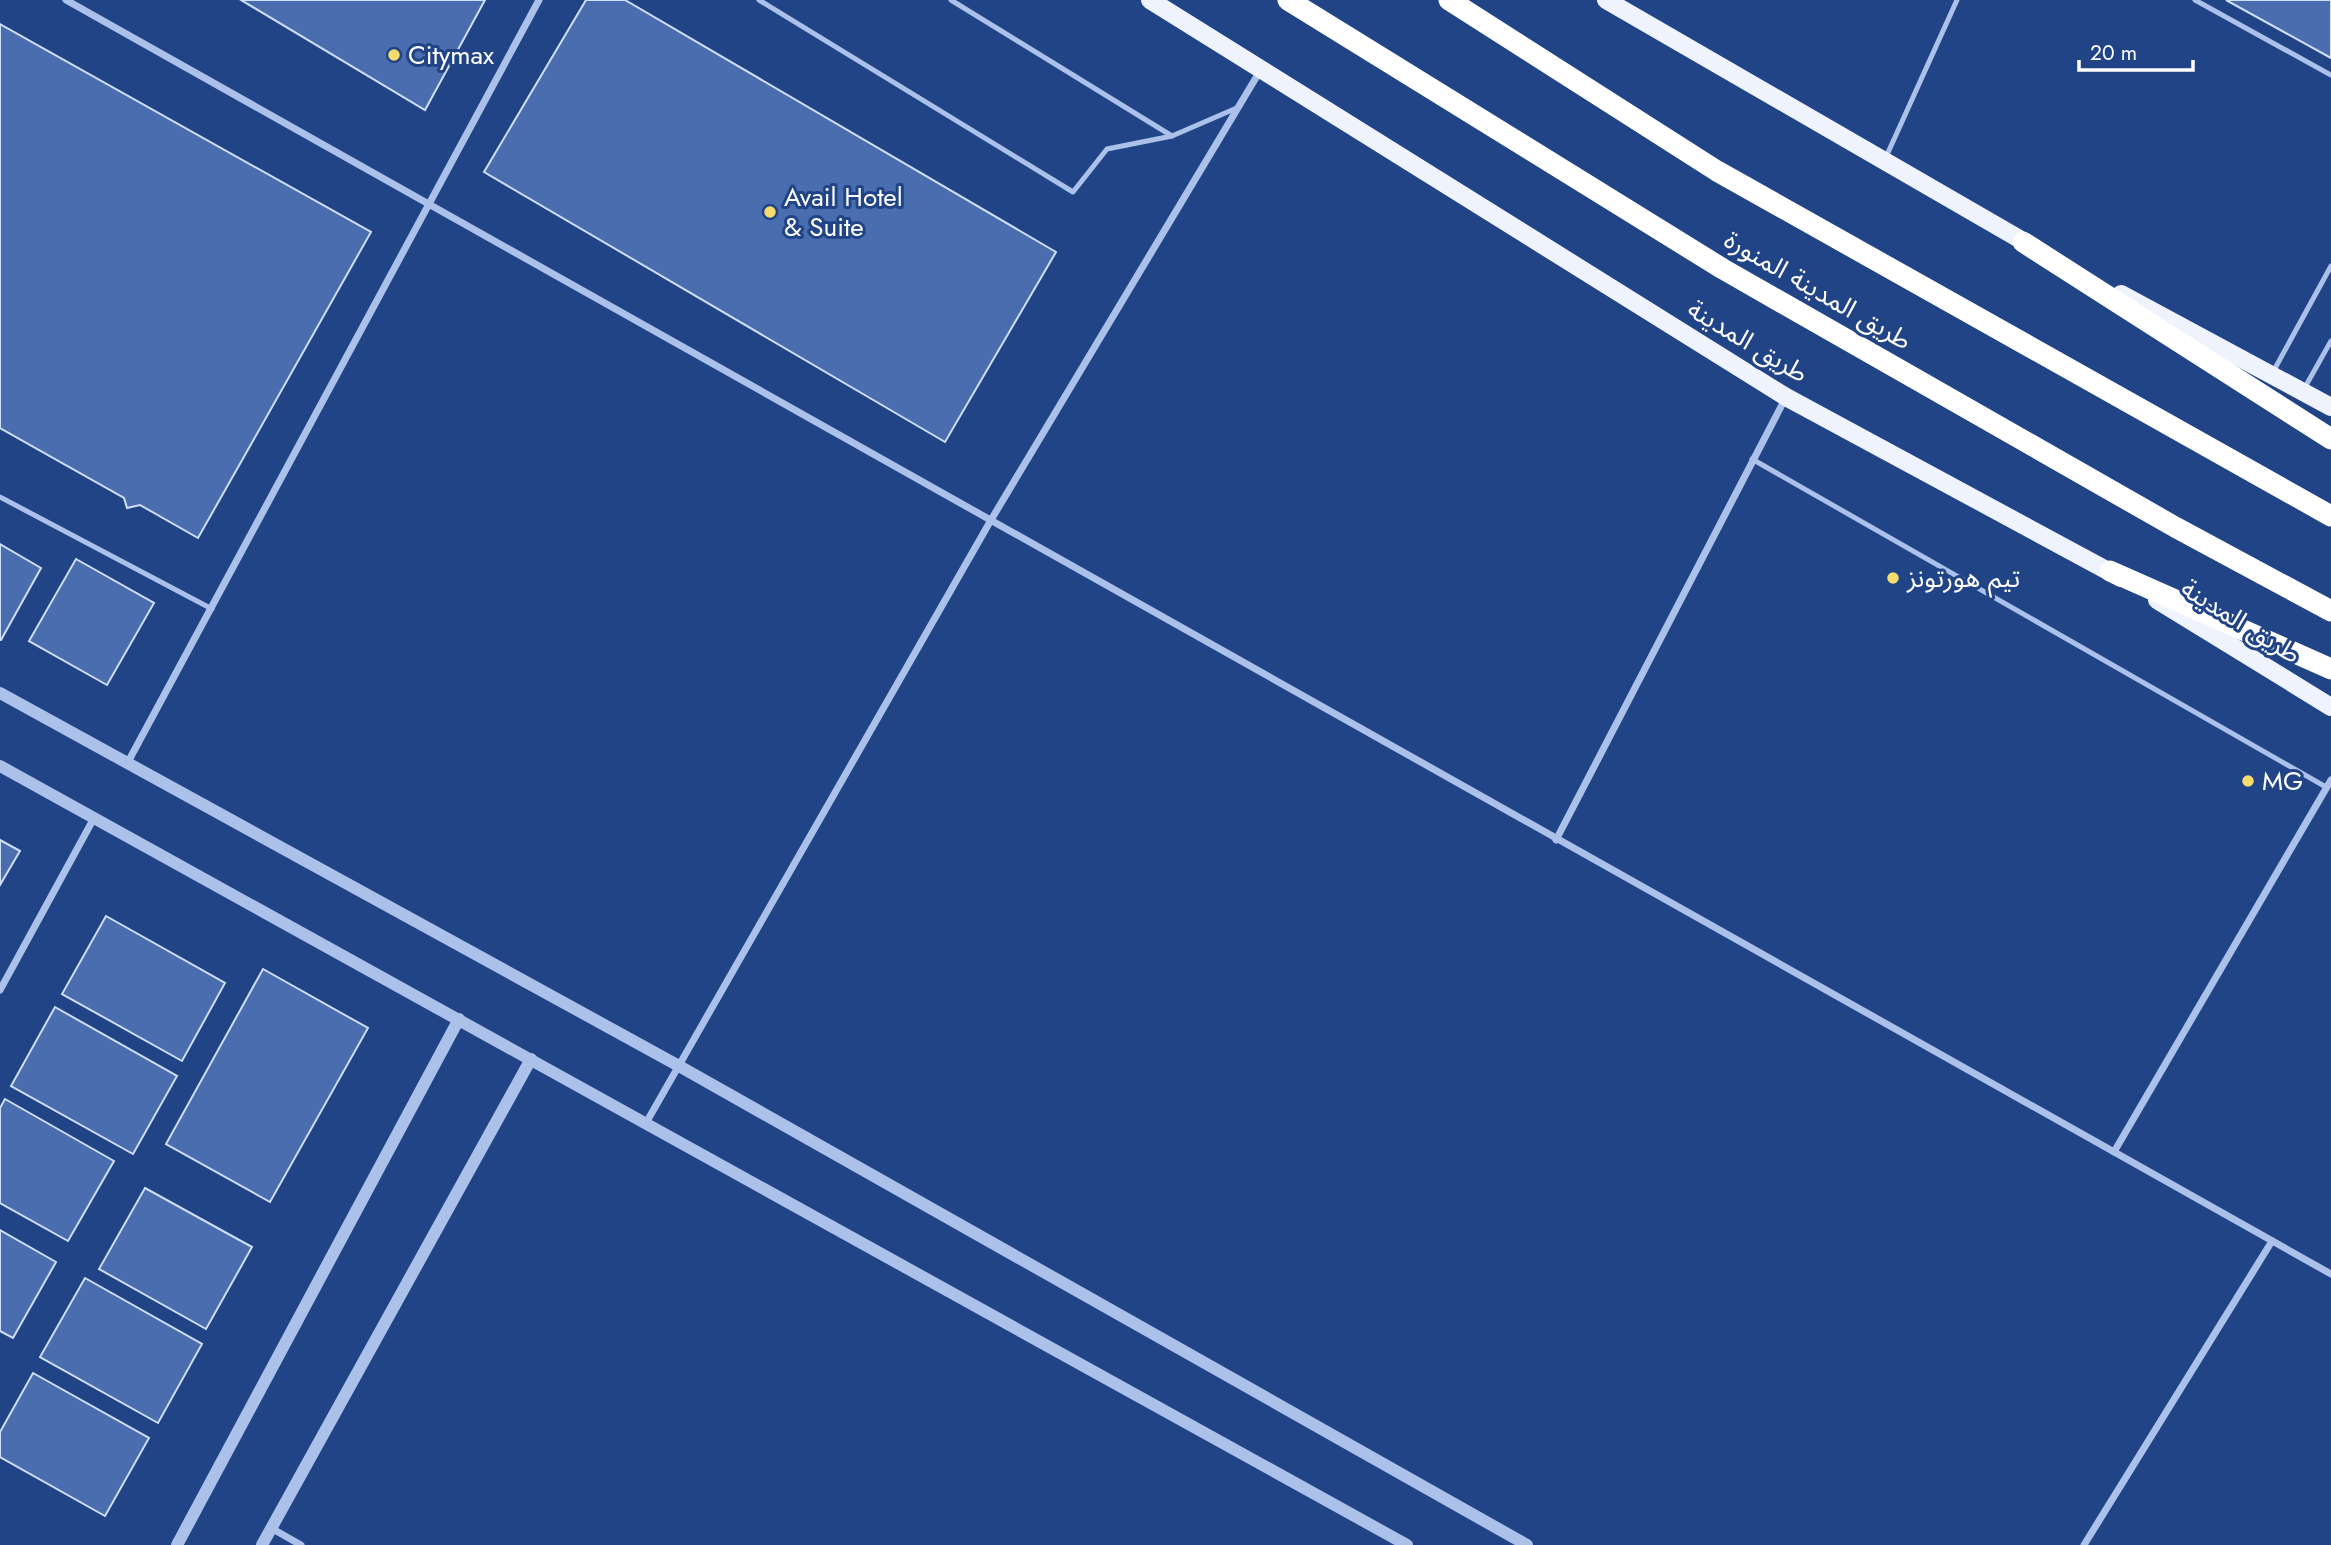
<svg xmlns="http://www.w3.org/2000/svg" width="2331" height="1545" viewBox="0 0 2331 1545" font-family="Jost,'Noto Sans Arabic',sans-serif">
  <rect width="100%" height="100%" fill="#214487"/>
  <g fill="#4a6daf" stroke="#cfdef7" stroke-width="2">
    <polygon points="241,0 485,0 425,110"/>
    <polygon points="586,0 625,0 1056,252 945,442 484,172"/>
    <polygon points="2226,0 2331,0 2331,58"/>
    <polygon points="0,24 371,232 198,538 140,505 127,508 124,498 0,428"/>
    <polygon points="0,544 41,568 1,640 0,640"/>
    <polygon points="76,559 154,603 107,685 29,641"/>
    <polygon points="0,840 20,851 0,885"/>
    <polygon points="106,916 225,983 182,1061 62,994"/>
    <polygon points="263,969 368,1028 270,1202 166,1144"/>
    <polygon points="55,1007 177,1076 133,1154 11,1086"/>
    <polygon points="5,1099 114,1161 68,1241 0,1203 0,1108"/>
    <polygon points="145,1188 252,1247 206,1329 99,1269"/>
    <polygon points="0,1230 56,1262 13,1338 0,1331"/>
    <polygon points="85,1278 202,1344 158,1423 40,1357"/>
    <polygon points="33,1373 149,1438 105,1516 0,1457 0,1432"/>
  </g>
  <g fill="none" stroke-linecap="round" stroke-linejoin="round">
    <g stroke="#abc1ea" stroke-width="5">
      <polyline points="759,0 1073,192 1107,149 1172,136"/>
      <polyline points="951,0 1172,136 1239,107"/>
      <polyline points="2195,0 2331,75"/>
      <polyline points="1886,157 1957,0"/>
      <polyline points="2273,372 2331,266"/>
      <polyline points="2304,389 2331,341"/>
      <polyline points="1752,459 2326,787"/>
      <polyline points="0,497 212,609"/>
    </g>
    <g stroke="#abc1ea" stroke-width="7">
      <polyline points="66,0 2331,1274"/>
      <polyline points="128,762 539,0"/>
      <polyline points="1556,840 1786,397"/>
      <polyline points="0,990 94,818"/>
      <polyline points="646,1123 991,520 1260,71"/>
      <polyline points="2114,1152 2331,780"/>
      <polyline points="271,1528 301,1545"/>
      <polyline points="2084,1545 2272,1241"/>
    </g>
    <g stroke="#abc1ea" stroke-width="12">
      <polyline points="0,693 679,1066 1527,1545"/>
      <polyline points="0,766 1407,1545"/>
      <polyline points="177,1545 459,1019"/>
      <polyline points="262,1545 531,1059"/>
    </g>
    <g stroke="#eff3fe" stroke-width="18">
      <polyline points="1150,0 1786,397 2121,578"/>
      <polyline points="1606,0 2035,248"/>
      <polyline points="2121,294 2331,407"/>
      <polyline points="2157,600 2331,707"/>
    </g>
    <g stroke="#fff" stroke-width="21">
      <polyline points="1288,0 1723,269 2175,527 2331,611"/>
      <polyline points="1449,0 1717,171 2331,516"/>
      <polyline points="2023,242 2331,439"/>
      <polyline points="2110,571 2331,669"/>
    </g>
  </g>
  <g fill="#f6dc6c" stroke="#214487" stroke-width="2.5">
    <circle cx="394" cy="55" r="7"/>
    <circle cx="770" cy="212" r="7"/>
    <circle cx="1893" cy="578" r="7"/>
    <circle cx="2248" cy="781" r="7"/>
  </g>
  <g text-anchor="middle" dominant-baseline="central" stroke-width="6" stroke-linejoin="round" paint-order="stroke">
    <g font-size="26" fill="#fff" stroke="#214487" text-anchor="start">
      <text x="408" y="55">Citymax</text>
      <text x="784" y="197">Avail Hotel<tspan x="784" dy="30">&amp; Suite</tspan></text>
      <text x="1907" y="578">تيم هورتونز</text>
      <text x="2262" y="781">MG</text>
    </g>
    <g font-size="26" fill="#fff" stroke="#214487">
      <text transform="translate(1818 290) rotate(30)">طريق المدينة المنورة</text>
      <text transform="translate(1748 341) rotate(31)">طريق المدينة</text>
      <text transform="translate(2241 621) rotate(32)">طريق المدينة</text>
    </g>
  </g>
  <path d="M2079 60v10h114v-10" fill="none" stroke="#ffffff" stroke-width="3.5"/>
  <text x="2090" y="60" font-size="21" fill="#ffffff" stroke="#214487" stroke-width="5" paint-order="stroke">20 m</text>
</svg>
